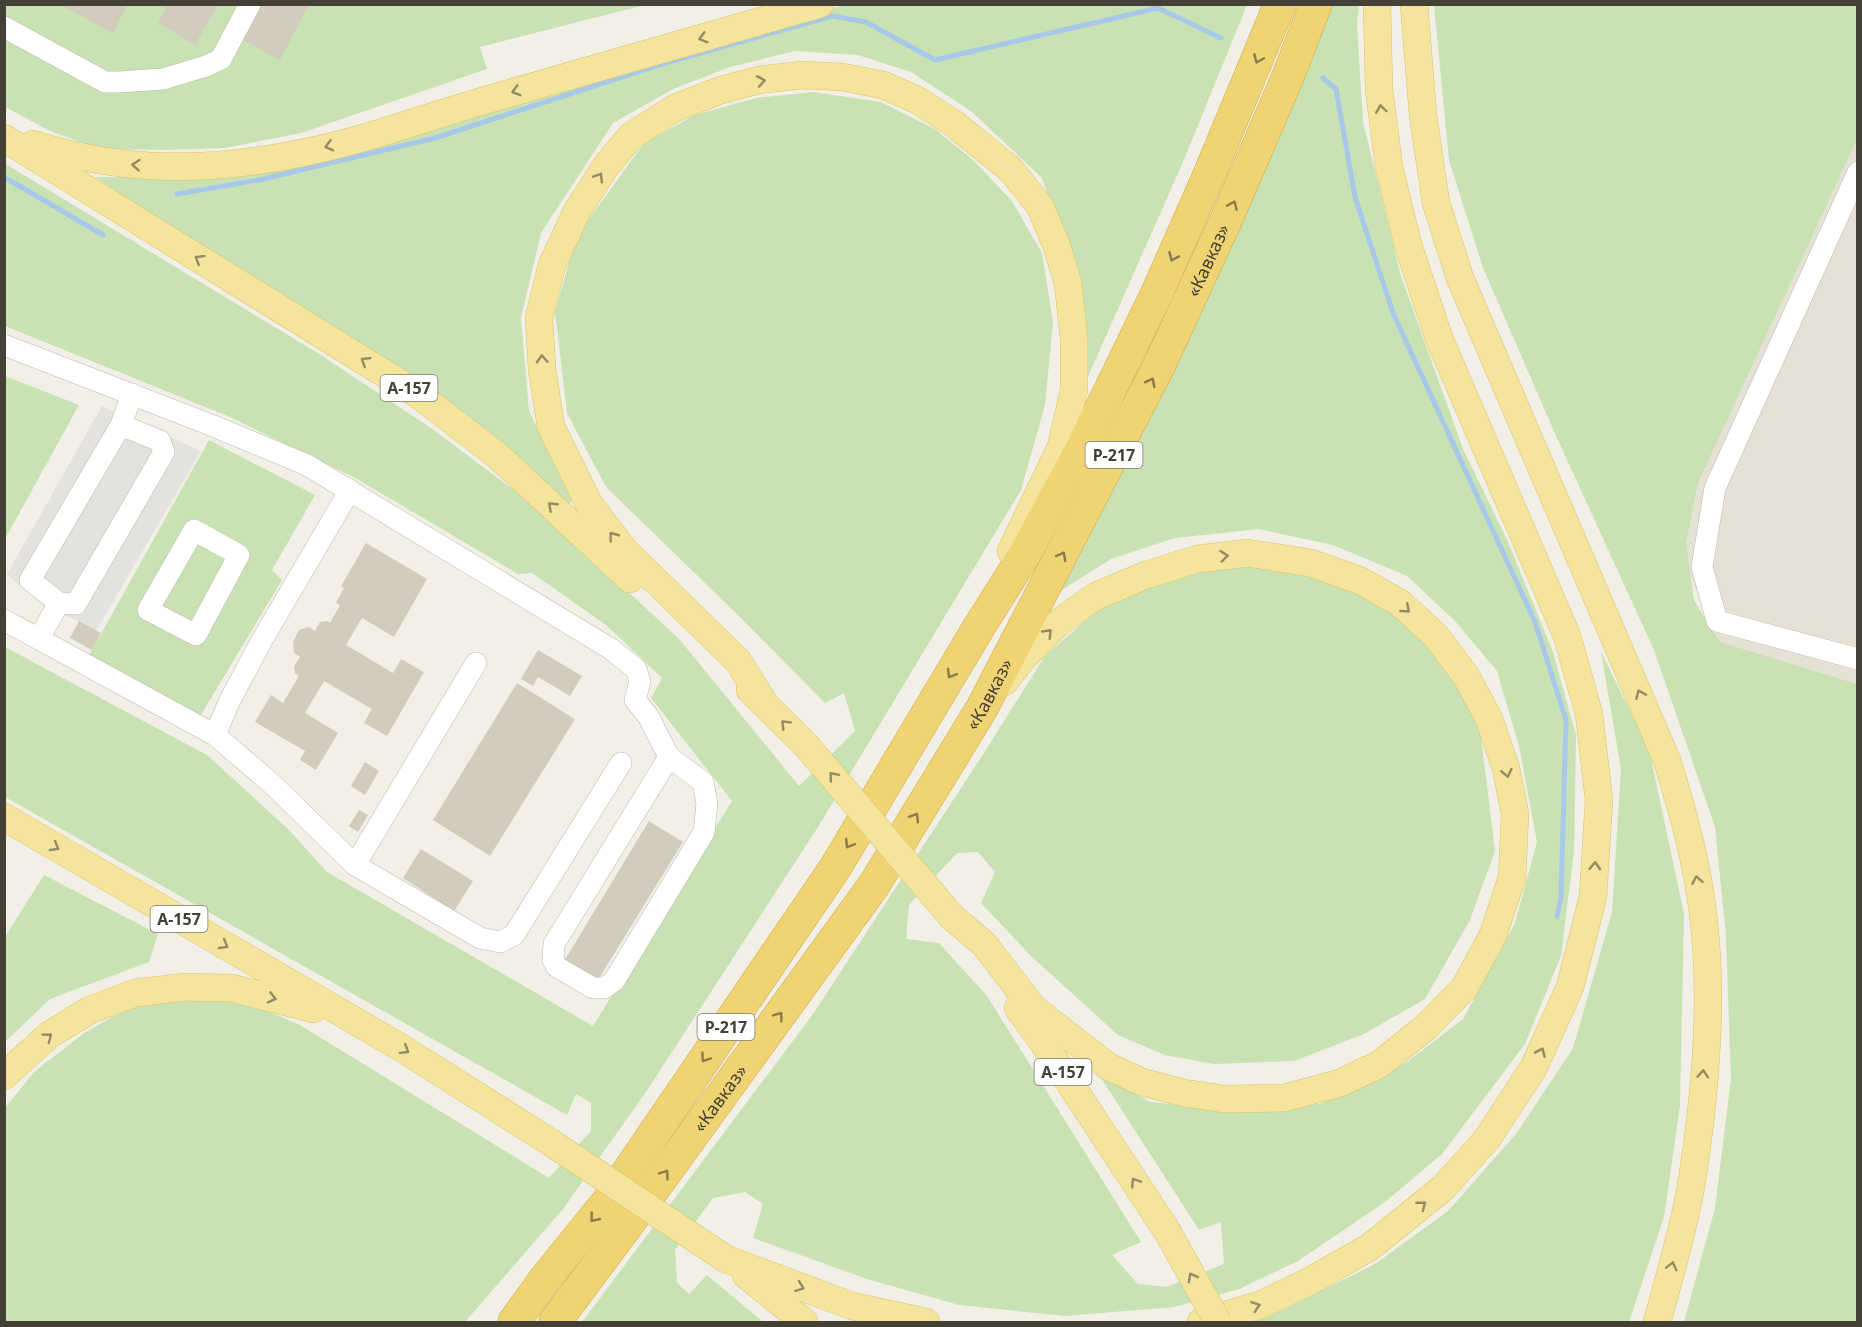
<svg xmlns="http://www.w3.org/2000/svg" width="1862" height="1327" viewBox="0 0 1862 1327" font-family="'Noto Sans',sans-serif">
  <rect width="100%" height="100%" fill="#f2efe7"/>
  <polygon fill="#e5e2d5" points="1857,88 1857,716 1733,687 1653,477"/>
  <g fill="#c8e2b3">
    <polygon points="4,5 645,5 480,47 487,69 301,133 225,148 162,150 98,149 46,129 5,107"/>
    <polygon points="844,5 1247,5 1183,162 1083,388 1071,259 1042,178 972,112 911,72 858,55 795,51 730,67 673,89 613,123 541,233 521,318 529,411 573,500 568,506 487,434 95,177 161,177 630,67"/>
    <polygon points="1328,5 1359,5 1357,25 1363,122 1401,276 1463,449 1508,542 1553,652 1576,735 1574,851 1561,956 1525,1044 1442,1154 1385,1202 1298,1261 1239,1289 1174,1307 1065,1316 959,1305 867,1279 753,1238 763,1204 745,1192 713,1198 675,1250 677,1283 689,1294 707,1275 763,1322 582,1322 813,1014 982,756 1045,656 1096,611 1172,571 1242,560 1319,572 1389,605 1442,662 1480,729 1495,851 1470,920 1425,999 1364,1034 1294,1061 1214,1064 1165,1055 1118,1035 1032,957 981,903 995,872 978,852 957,853 909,905 906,939 939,943 987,996 1141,1242 1112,1255 1138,1284 1166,1287 1224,1264 1221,1222 1199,1230 1096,1070 1150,1102 1225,1109 1320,1104 1407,1062 1463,1019 1515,923 1537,842 1519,746 1497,671 1455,621 1407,576 1333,545 1259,529 1175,538 1111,559 1057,593"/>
    <polygon points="1434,5 1857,5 1857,139 1698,483 1686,543 1694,600 1720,642 1857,684 1857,1322 1684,1322 1715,1208 1731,1079 1726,936 1715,827 1654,650 1557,438 1483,268 1449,160"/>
    <polygon points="813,92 881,102 935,129 972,159 1012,201 1042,253 1053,323 1045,405 1021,490 818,827 648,1089 563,1209 465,1322 5,1322 5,1108 34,1072 84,1033 132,1006 181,999 241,1000 300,1025 549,1178 591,1131 591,1103 576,1094 567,1115 5,797 5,647 207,755 289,830 327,872 593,1026 732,801 651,698 662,678 606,625 532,573 518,574 357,479 230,417 5,326 4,163 316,352 431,428 543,512 680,640 799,786 855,731 844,693 825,703 740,617 606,487 567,413 555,312 576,237 644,143 695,115 756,98"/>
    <polygon points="5,376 79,405 5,539"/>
    <polygon points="209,440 315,495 272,570 282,580 199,718 87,659"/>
    <polygon points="1601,652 1649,749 1684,914 1680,1105 1664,1217 1629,1322 1247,1322 1276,1313 1375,1264 1448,1211 1516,1134 1573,1048 1612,912 1621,769"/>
    <polygon points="44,875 158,934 149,962 50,999 5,1042 5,937"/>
  </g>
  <polygon fill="#e3e2de" points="102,406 201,451 96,631 79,621 43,606 7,574"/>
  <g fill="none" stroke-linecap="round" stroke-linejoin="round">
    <g stroke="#a8c8e9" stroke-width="5">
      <polyline points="1323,78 1336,89 1355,197 1393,313 1535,622 1566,720 1561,898 1557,916"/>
      <polyline points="4,177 103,235"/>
      <polyline points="177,194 259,180 435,138 662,64 832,16 866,22 935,60 1158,8 1221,38"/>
    </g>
  </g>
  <g fill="#d2ccbd">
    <polygon points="59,4 128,4 113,33"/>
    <polygon points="168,4 218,4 195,45 158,23"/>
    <polygon points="262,4 304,4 308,6 280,60 243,40"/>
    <polygon points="366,543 427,579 394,637 362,618 346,645 393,673 401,659 424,672 387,736 364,723 372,709 324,681 305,713 338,733 316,770 300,760 305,751 255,722 271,695 283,703 299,676 295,673 294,666 300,657 294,653 293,642 299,630 309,627 315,631 320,622 327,621 330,623 340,605 336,603 344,588 341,586"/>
    <polygon points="79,621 101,633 92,650 70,638"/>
    <polygon points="538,650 582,676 570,696 538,677 533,686 521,679"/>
    <polygon points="517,683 575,719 490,856 433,820"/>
    <polygon points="365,762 379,771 365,795 351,786"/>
    <polygon points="359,810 368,815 358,832 349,826"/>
    <polygon points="649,821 683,842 596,983 563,963"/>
    <polygon points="421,849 473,881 454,911 403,878"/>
  </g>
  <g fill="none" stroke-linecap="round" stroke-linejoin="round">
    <defs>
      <g id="minor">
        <polyline points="4,27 105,82 119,82 163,79 206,66 221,59 250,4"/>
        <polyline points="1858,172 1715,488 1702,567 1717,621 1858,659"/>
        <polyline points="4,345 211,425 307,465 611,649 636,669 640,681 635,700 648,716 669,757 703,782 707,804 704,832 614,981 604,988 593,988 557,967 553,960 554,944 669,757"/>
        <polyline points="121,425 160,441 164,452 76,604 59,603 30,580 121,425 132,394"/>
        <polygon points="194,530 239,555 196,635 148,610"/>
        <polyline points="4,620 215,735 272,784 355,865 480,938 500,942 514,935 621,763"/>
        <polyline points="39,638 59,603"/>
        <polyline points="215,735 229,702 262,640 350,490"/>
        <polyline points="355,865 476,663"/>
      </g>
      <g id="major">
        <path d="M1414,4L1423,115L1436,203L1460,278L1668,763C1683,813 1697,862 1703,914C1714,1001 1705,1099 1691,1186C1683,1232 1669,1278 1657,1322"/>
        <polyline points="4,138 416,393 498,456 630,579"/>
        <path d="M33,144C124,173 209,172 302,153C367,140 429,116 493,98C602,67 711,35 820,4"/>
        <polyline points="750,690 805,744"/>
        <polyline points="764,703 738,661 625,551 589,504 551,427 542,369 539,318 552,265 577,211 606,166 631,136 675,108 721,90 759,80 802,75 842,77 883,85 917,100 953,123 1010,169 1040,206 1056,244 1068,283 1074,339 1074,390 1061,447 1011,551"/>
        <polyline points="4,817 400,1047 550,1142"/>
        <polyline points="952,917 984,944 1033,1008 1109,1067 1142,1082 1184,1093 1224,1099 1284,1098 1340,1083 1380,1064 1427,1026 1465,987 1493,935 1512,878 1515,814 1506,768 1489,719 1466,676 1435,635 1400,603 1361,581 1311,563 1248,553 1197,559 1146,575 1094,597 1057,624 1023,658 1004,682"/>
        <polyline points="1018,1008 1042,1041 1167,1231"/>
        <polyline points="4,1076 49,1035 90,1010 135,993 185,987 232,988 313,1009"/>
        <polyline points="726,1259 852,1306 926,1322"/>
        <polyline points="746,1275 804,1322"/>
        <polyline points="1201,1322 1260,1305 1310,1281 1370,1247 1443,1188 1487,1139 1534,1067 1570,987 1593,897 1599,800 1589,714 1567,636 1439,338 1408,245 1389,167 1379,89 1377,4"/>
      </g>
      <g id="highway">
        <polyline points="514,1322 545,1279 608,1201 835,868 979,627 1025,554 1082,448 1157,293 1209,175 1280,4"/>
        <path id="s1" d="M555,1322L634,1216L874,885L982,708L1159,366L1227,218L1287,79L1316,4"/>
      </g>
    </defs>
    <use href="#minor" stroke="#bcb8aa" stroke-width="22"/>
    <use href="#major" stroke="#d8c36e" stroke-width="28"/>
    <use href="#highway" stroke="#cfaa44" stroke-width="33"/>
    <use href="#minor" stroke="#fff" stroke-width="21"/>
    <use href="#major" stroke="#f5e59c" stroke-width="27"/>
    <use href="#highway" stroke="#f0d473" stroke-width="32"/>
    <defs>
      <g id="major-bridge">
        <polyline points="805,744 952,917"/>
        <polyline points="550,1142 726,1259"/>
        <polyline points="1167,1231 1218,1322"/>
      </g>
    </defs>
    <use href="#major-bridge" stroke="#d8c36e" stroke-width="28" stroke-linecap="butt"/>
    <use href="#major-bridge" stroke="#f5e59c" stroke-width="27"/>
  </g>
  <defs><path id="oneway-chevron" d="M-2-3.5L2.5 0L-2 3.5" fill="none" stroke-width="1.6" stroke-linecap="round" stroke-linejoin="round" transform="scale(1.5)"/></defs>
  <g stroke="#948a64">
    <use href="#oneway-chevron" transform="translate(703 38) rotate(164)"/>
    <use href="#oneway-chevron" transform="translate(761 81) rotate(-10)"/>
    <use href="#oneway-chevron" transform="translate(516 91) rotate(164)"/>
    <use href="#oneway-chevron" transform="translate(1381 109) rotate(-98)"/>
    <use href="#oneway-chevron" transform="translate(329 146) rotate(166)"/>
    <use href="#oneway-chevron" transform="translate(136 165) rotate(-176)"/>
    <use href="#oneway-chevron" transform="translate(599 177) rotate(-57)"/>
    <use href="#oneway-chevron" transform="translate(199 259) rotate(-148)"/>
    <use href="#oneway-chevron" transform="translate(542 359) rotate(-93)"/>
    <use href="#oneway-chevron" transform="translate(365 361) rotate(-148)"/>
    <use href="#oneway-chevron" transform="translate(552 506) rotate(-137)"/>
    <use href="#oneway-chevron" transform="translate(613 536) rotate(-127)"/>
    <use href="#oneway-chevron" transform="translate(1224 556) rotate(-6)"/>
    <use href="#oneway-chevron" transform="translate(1406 609) rotate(41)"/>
    <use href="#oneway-chevron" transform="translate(1048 633) rotate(-46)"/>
    <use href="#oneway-chevron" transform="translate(1640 694) rotate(-113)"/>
    <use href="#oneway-chevron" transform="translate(785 724) rotate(-135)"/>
    <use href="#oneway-chevron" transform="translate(1507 773) rotate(77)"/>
    <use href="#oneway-chevron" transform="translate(833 776) rotate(-130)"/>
    <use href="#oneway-chevron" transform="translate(55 847) rotate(30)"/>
    <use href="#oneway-chevron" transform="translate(1595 866) rotate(-87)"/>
    <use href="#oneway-chevron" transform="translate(1697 880) rotate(-100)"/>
    <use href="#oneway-chevron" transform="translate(224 945) rotate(30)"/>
    <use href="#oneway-chevron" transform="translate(272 998) rotate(14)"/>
    <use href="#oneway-chevron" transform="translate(48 1037) rotate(-37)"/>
    <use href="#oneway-chevron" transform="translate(405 1050) rotate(32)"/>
    <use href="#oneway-chevron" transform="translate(1541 1052) rotate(-66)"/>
    <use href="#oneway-chevron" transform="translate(1703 1074) rotate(-86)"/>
    <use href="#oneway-chevron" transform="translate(1135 1182) rotate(-123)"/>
    <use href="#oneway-chevron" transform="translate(1422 1205) rotate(-38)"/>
    <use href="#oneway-chevron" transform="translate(1672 1266) rotate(-76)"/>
    <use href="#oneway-chevron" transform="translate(1192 1277) rotate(-119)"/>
    <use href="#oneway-chevron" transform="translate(800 1287) rotate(20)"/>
    <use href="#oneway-chevron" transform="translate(1256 1306) rotate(-19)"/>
  </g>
  <g stroke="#897b4e">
    <use href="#oneway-chevron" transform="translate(1258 59) rotate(113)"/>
    <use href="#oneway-chevron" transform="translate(1233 205) rotate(-67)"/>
    <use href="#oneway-chevron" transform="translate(1173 257) rotate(114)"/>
    <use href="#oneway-chevron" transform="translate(1151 382) rotate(-63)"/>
    <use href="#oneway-chevron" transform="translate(1062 556) rotate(-62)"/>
    <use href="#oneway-chevron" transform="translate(951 674) rotate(121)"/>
    <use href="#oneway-chevron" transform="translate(915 817) rotate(-58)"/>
    <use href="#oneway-chevron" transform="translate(849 844) rotate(121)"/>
    <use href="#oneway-chevron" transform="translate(779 1016) rotate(-54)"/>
    <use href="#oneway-chevron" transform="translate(705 1058) rotate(124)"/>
    <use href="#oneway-chevron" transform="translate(665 1174) rotate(-54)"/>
    <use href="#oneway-chevron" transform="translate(594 1218) rotate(129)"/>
  </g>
  <g text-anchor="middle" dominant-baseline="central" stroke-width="6" stroke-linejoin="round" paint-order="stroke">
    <g fill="#fff" stroke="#7c7972" stroke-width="1.5">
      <rect x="380.5" y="375" width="57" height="26" rx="4.5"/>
      <rect x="1085.5" y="442" width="57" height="26" rx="4.5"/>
      <rect x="150.5" y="906" width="57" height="26" rx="4.5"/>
      <rect x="697.5" y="1014" width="57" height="26" rx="4.5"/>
      <rect x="1034.5" y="1059" width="57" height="26" rx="4.5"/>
    </g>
    <g font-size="16" font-weight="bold" fill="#444036">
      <text x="409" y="388">А-157</text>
      <text x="1114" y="455">Р-217</text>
      <text x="179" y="919">А-157</text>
      <text x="726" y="1027">Р-217</text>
      <text x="1063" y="1072">А-157</text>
    </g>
    <g font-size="18" fill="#444036" stroke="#fff">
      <text stroke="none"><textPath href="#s1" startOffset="1250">«Кавказ»</textPath></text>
      <text stroke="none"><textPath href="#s1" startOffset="764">«Кавказ»</textPath></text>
      <text stroke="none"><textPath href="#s1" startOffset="278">«Кавказ»</textPath></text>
    </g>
  </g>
  <rect width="1862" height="1327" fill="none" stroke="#444036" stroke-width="12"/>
</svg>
